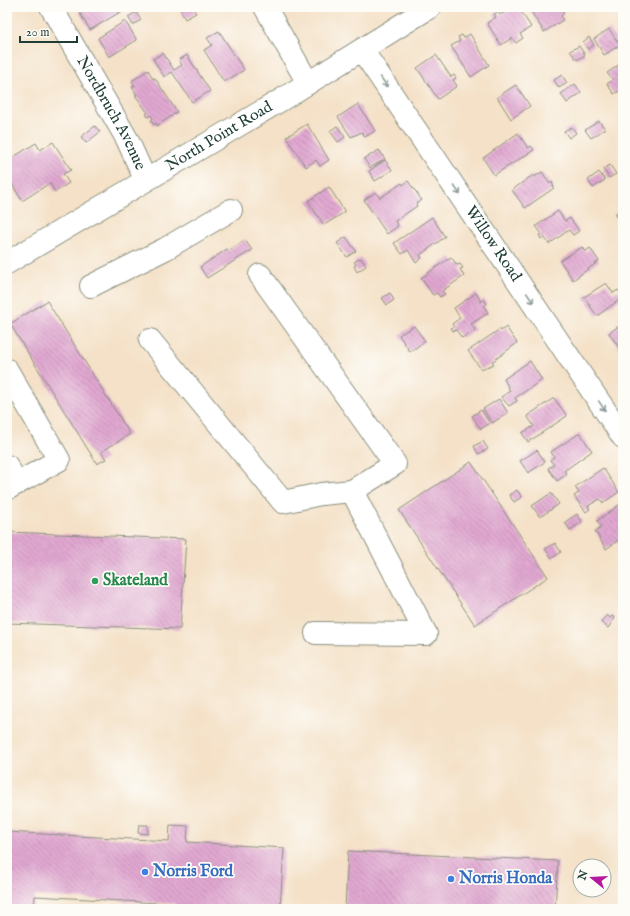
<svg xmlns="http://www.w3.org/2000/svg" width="630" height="916" viewBox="0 0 630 916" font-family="'IM FELL English',serif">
  <defs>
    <pattern id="building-back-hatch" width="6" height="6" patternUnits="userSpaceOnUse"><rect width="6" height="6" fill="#e1a8d1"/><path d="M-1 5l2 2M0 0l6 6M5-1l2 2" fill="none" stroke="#b68aaa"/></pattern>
  </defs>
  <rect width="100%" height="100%" fill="#fdfcf7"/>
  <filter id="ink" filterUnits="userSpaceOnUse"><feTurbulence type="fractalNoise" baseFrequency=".025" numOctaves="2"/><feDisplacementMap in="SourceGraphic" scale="8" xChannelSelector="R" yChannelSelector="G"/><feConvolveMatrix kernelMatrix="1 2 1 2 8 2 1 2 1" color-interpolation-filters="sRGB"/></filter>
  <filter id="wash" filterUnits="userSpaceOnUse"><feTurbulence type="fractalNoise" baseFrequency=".012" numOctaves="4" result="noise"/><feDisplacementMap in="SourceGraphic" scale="16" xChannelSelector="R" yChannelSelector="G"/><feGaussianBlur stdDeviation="0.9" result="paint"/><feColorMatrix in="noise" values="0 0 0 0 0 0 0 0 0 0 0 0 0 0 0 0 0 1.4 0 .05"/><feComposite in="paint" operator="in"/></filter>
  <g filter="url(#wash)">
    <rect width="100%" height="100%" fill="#f4e1c7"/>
    <g id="blocks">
      <g fill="url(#building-back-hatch)">
        <polygon points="85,7 120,7 122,11 90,30 79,12"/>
        <polygon points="183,7 192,7 196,13 185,19 180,9"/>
        <polygon points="514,7 518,7 531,27 520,34 523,38 516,43 512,38 501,45 487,23 496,17 494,14 498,12 500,15"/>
        <polygon points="528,7 564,7 561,8 564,13 561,16 563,20 544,32"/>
        <polygon points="136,12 141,20 133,25 128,17"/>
        <polygon points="125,21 137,40 109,57 98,38"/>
        <polygon points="609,29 620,45 604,55 594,39"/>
        <polygon points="219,31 244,70 224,82 204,50 212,45 207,38"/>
        <polygon points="470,34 489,65 471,77 451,46 460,41 458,37 462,35 464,38"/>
        <polygon points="589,37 594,45 588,49 583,42"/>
        <polygon points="579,46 585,55 577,60 570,51"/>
        <polygon points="163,53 174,70 182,65 179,60 187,55 210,91 192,102 172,72 164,77 153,59"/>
        <polygon points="436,55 451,77 454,75 456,78 453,80 457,86 438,99 417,68"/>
        <polygon points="623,62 623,89 614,94 607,84 613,80 607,73"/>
        <polygon points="148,70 153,79 155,78 177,112 157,126 156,123 154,125 151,120 153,119 151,115 148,117 146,114 148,113 135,95 137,95 132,87 135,86 132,81"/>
        <polygon points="562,75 567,83 559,88 554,80"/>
        <polygon points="575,84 581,93 567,103 561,94"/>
        <polygon points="516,85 530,106 511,119 497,97"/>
        <polygon points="358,104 375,131 365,137 362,132 351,137 338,117"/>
        <polygon points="599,121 605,129 591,138 585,130"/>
        <polygon points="307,124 329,160 320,166 316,160 306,167 286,137"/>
        <polygon points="95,126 100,132 86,143 81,137"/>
        <polygon points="337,126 345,137 338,142 330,131"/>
        <polygon points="572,127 576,133 569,138 564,131"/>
        <polygon points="518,133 528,148 531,146 534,150 494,175 483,158"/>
        <polygon points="53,142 71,170 63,174 69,183 55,192 50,183 22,201 7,175 7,161 36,143 40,150"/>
        <polygon points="379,150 385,159 370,168 364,159"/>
        <polygon points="385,160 392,170 375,181 369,171"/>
        <polygon points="610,165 616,174 609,178 603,169"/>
        <polygon points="542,172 550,184 552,182 554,188 525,208 512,190 533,175 534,177"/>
        <polygon points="599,172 605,180 593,188 588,180"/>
        <polygon points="408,181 422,200 416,204 417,206 395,221 398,226 387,234 364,200 376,192 380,198 402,183 403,185"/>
        <polygon points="329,187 345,212 324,225 308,201"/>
        <polygon points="623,209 623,218 619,220 615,214"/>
        <polygon points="558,211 565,221 570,218 579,231 573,235 569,230 549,244 544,237 541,239 539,235 542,234 536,226"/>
        <polygon points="432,217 445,237 420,255 422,258 416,263 408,250 402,254 394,243"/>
        <polygon points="346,237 356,251 347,257 337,243"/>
        <polygon points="245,240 252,250 207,278 200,267 227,249 228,251"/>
        <polygon points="582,247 585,252 590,248 599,261 573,280 560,261"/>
        <polygon points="451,257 457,265 460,264 463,268 460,269 464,276 442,291 445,294 440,297 437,293 433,295 421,278"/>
        <polygon points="361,258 366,266 357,272 354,266 356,265 354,262"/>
        <polygon points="606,283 613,293 618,290 623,297 597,316 584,297"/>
        <polygon points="390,293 394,300 387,305 382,298"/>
        <polygon points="476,293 481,302 484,299 487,304 484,306 488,313 471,324 475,330 462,338 456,330 453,331 451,328 454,327 452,324 460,318 454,308"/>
        <polygon points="47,301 130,434 101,452 106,459 97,464 10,324"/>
        <polygon points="623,323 623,351 622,352 609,333"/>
        <polygon points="414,326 425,341 410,352 399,335"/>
        <polygon points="506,327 517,343 492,362 494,364 481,369 468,351 500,329 501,331"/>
        <polygon points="530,361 542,380 515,398 517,401 509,406 501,397 510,391 504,379"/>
        <polygon points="554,398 567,416 528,442 522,433 534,426 527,416"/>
        <polygon points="499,399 508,413 492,423 483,409"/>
        <polygon points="481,410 490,423 481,429 472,416"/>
        <polygon points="580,433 592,451 564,471 567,474 557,481 548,468 554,465 550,460 554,457 551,452"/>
        <polygon points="483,441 488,449 478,454 474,446"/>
        <polygon points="537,450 545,462 528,473 520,461"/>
        <polygon points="471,462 548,577 475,625 399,510"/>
        <polygon points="603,468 619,492 603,503 600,499 588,506 590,509 586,512 574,496 579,493 575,487"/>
        <polygon points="517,490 522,497 514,502 509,495"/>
        <polygon points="551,493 559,504 540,517 532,506"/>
        <polygon points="623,502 623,537 606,549 595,531 601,527 597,521"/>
        <polygon points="577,514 582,522 570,530 565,522"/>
        <polygon points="7,532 186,539 180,629 7,623"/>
        <polygon points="555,543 561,552 552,558 545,549"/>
        <polygon points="607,615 610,618 612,616 615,618 608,628 601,622"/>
        <polygon points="139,825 148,825 148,834 138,833"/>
        <polygon points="170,825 188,826 187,842 284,848 280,909 176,909 176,904 35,896 34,909 7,909 7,832 169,841"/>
        <polygon points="348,851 558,861 555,909 345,909"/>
      </g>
    </g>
  </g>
  <g filter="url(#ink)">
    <use href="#blocks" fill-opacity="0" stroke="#8a8f7e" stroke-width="1"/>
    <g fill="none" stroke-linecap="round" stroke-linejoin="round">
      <defs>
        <g id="minor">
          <path id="s1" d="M51,7L127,139L145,179"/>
          <polyline points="265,7 308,83"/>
          <path id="s2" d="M362,50L623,437"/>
          <path id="s3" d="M7,263L281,100L430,7"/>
          <polyline points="260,275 395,464 352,491"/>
          <polyline points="91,286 165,249 231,210"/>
          <polyline points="150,340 283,502 321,494 352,491 426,634 316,633"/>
          <polyline points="7,370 59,460 7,489"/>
          <polyline points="7,466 17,483"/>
        </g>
      </defs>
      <use href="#minor" stroke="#8a8f7e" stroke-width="24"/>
      <use href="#minor" stroke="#fff" stroke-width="22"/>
    </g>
    <defs><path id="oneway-shaft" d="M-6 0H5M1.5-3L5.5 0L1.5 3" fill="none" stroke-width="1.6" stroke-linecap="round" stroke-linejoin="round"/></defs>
    <g stroke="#8f9e9a">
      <use href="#oneway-shaft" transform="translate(384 82) rotate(56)"/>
      <use href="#oneway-shaft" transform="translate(457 190) rotate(56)"/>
      <use href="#oneway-shaft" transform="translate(530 298) rotate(56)"/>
      <use href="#oneway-shaft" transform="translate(602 406) rotate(56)"/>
    </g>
  </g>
  <circle fill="#2e9e5b" stroke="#fdfcf7" stroke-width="1.5" cx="95" cy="581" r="4"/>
  <g fill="#3f7fe0" stroke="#fdfcf7" stroke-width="1.5">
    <circle cx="145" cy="872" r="4"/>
    <circle cx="451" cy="879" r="4"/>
  </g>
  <g text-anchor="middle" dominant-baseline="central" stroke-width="3.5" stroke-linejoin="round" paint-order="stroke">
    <g font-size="16" fill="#1f3d34" stroke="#fdfcf7">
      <text stroke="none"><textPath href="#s1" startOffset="122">Nordbruch Avenue</textPath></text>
      <text stroke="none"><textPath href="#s3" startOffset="247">North Point Road</textPath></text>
      <text stroke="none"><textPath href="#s2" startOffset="234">Willow Road</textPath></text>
    </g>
    <g font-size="16" font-weight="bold" fill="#27864d" stroke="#fdfcf7" text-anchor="start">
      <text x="103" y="581">Skateland</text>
    </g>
    <g font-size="16" font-weight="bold" fill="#366cbe" stroke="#fdfcf7" text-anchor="start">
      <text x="153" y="872">Norris Ford</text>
      <text x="459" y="879">Norris Honda</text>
    </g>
  </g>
  <rect width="630" height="916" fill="none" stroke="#fdfcf7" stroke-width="24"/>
  <g transform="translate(592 878) rotate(288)"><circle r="19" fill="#fdfcf7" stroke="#a4b0a9"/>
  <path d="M0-3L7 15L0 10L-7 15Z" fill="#b5179e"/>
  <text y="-6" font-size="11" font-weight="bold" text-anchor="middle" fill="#1f3d34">N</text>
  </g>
  <path d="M20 36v6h57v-6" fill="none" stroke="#1f3d34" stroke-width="2"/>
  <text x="26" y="36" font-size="12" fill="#1f3d34" stroke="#fdfcf7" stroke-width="3" paint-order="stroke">20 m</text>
</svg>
